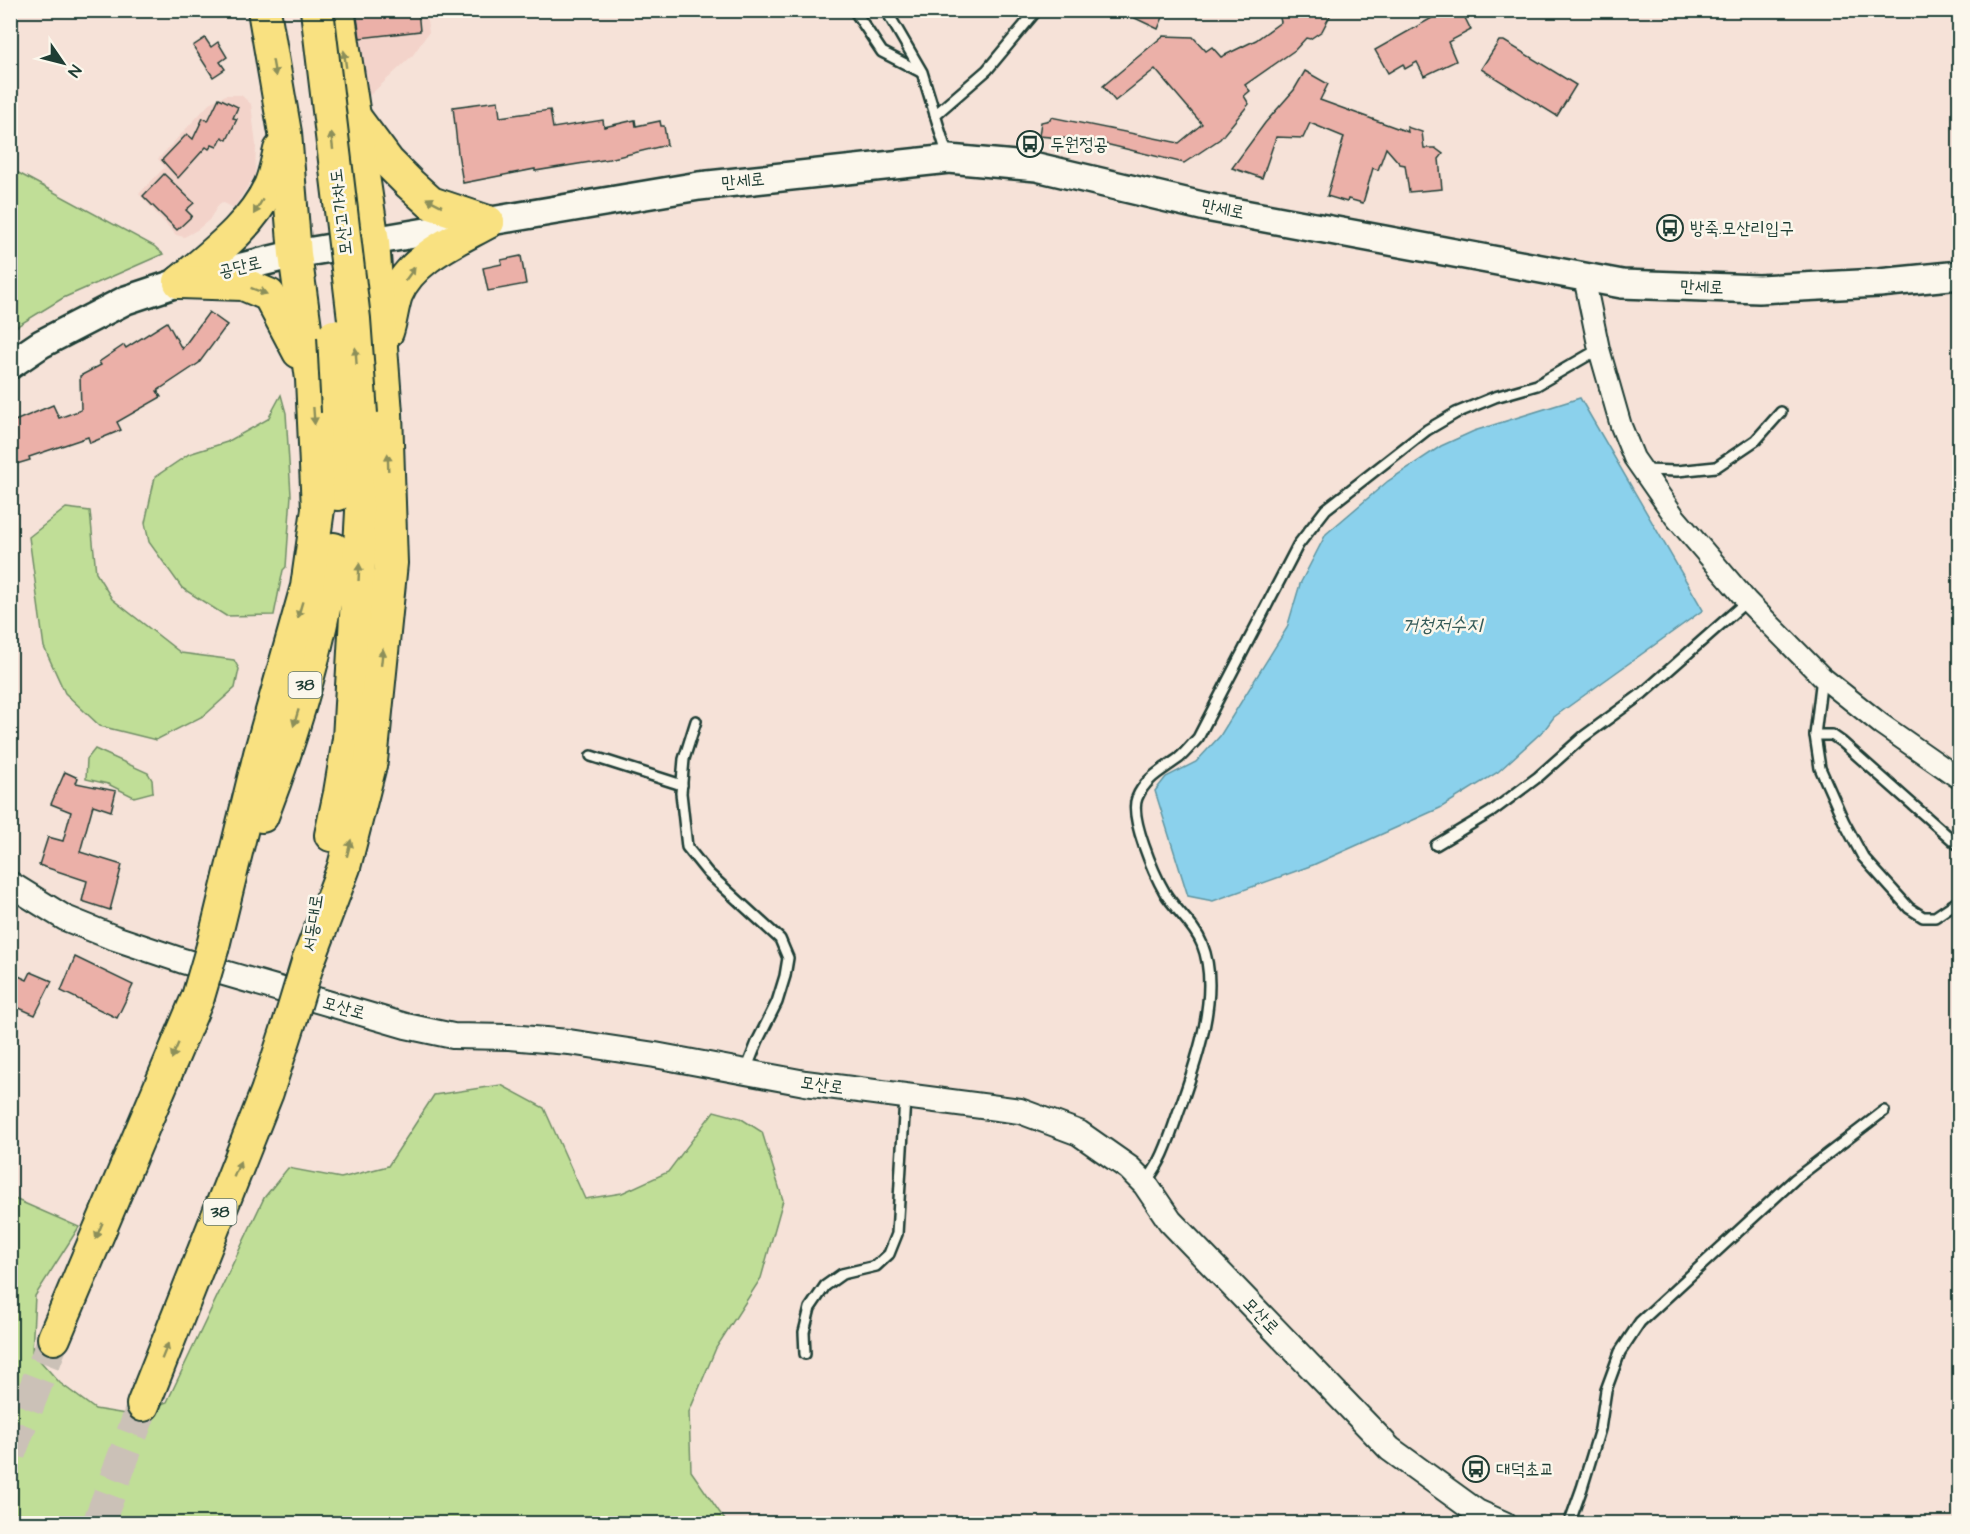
<svg xmlns="http://www.w3.org/2000/svg" width="1970" height="1534" viewBox="0 0 1970 1534" font-family="'Architects Daughter','Poor Story',sans-serif">
  <rect width="100%" height="100%" fill="#f6e2d8"/>
  <filter id="ink" filterUnits="userSpaceOnUse"><feTurbulence type="fractalNoise" baseFrequency=".0167" numOctaves="2"/><feDisplacementMap in="SourceGraphic" scale="12" xChannelSelector="R" yChannelSelector="G"/><feConvolveMatrix kernelMatrix="1 2 1 2 8 2 1 2 1" color-interpolation-filters="sRGB"/></filter>
  <g filter="url(#ink)">
    <g fill="#f3d3ca">
      <polygon points="348,11 425,11 429,32 413,55 367,98"/>
      <polygon points="226,95 241,95 251,104 256,145 255,175 234,208 224,203 219,204 209,220 197,230 184,237 176,235 139,194 165,167 158,159 211,102"/>
    </g>
    <g fill="#c0de97" stroke="#708e66" stroke-width="1.5">
      <polygon points="11,169 154,246 163,254 63,298 11,330"/>
      <polygon points="281,395 286,413 291,495 286,567 283,570 274,615 226,616 182,588 149,542 145,523 155,477 189,454 227,442 268,419"/>
      <polygon points="66,508 90,511 96,573 112,599 181,653 234,660 239,669 235,688 205,715 156,740 100,726 65,693 44,647 29,537"/>
      <polygon points="95,749 148,773 152,780 153,792 134,797 108,784 86,779 87,759"/>
      <polygon points="501,1085 544,1108 585,1199 622,1193 668,1172 714,1111 740,1118 762,1132 783,1200 761,1278 716,1348 689,1412 691,1471 727,1523 11,1523 10,1197 79,1227 35,1296 32,1352 60,1383 95,1409 132,1415 167,1402 264,1198 288,1168 341,1178 388,1166 434,1095"/>
    </g>
    <polygon fill="#8bd1ec" stroke="#6096a2" stroke-width="1.5" points="1580,398 1703,610 1554,717 1545,729 1498,772 1440,808 1313,865 1213,901 1188,896 1155,791 1166,777 1196,762 1220,736 1287,628 1300,584 1326,534 1388,481 1441,446 1474,431"/>
    <g fill="#ebb0a8" stroke="#1f3d34" stroke-width="1.5">
      <polygon points="356,10 418,10 420,31 360,38"/>
      <polygon points="1118,10 1166,10 1158,29"/>
      <polygon points="1278,10 1333,10 1322,31 1310,39 1306,38 1295,50 1245,85 1250,91 1244,96 1249,104 1220,139 1184,163 1093,141 1039,136 1041,122 1050,120 1051,117 1179,143 1202,124 1155,69 1115,101 1103,86 1163,36 1193,37 1206,51 1212,47 1221,57 1256,40 1281,22"/>
      <polygon points="1446,10 1461,10 1471,30 1448,42 1456,61 1424,76 1417,62 1405,69 1403,64 1388,73 1375,50"/>
      <polygon points="205,38 211,47 218,42 227,57 220,62 225,69 213,77 193,46"/>
      <polygon points="1499,41 1504,41 1576,85 1557,116 1481,69"/>
      <polygon points="1305,71 1328,84 1320,100 1408,132 1407,127 1422,132 1424,148 1435,148 1443,154 1439,159 1442,189 1409,192 1405,165 1400,164 1386,148 1378,170 1373,168 1363,203 1348,199 1347,202 1327,196 1344,137 1310,123 1303,138 1276,137 1262,178 1232,168 1265,123 1294,90"/>
      <polygon points="219,98 238,107 233,118 237,119 227,140 222,137 217,147 212,145 209,149 206,147 178,178 162,160 187,134 193,139 203,118 208,121"/>
      <polygon points="498,101 500,117 550,110 553,128 603,120 604,127 635,120 636,126 660,121 661,126 664,126 667,145 609,159 535,171 535,169 463,183 458,153 453,107"/>
      <polygon points="164,174 194,203 186,210 192,216 177,230 143,196"/>
      <polygon points="521,256 526,284 488,291 483,268 502,264 501,260"/>
      <polygon points="209,312 227,325 199,363 157,391 161,397 117,422 121,430 90,443 88,437 29,457 30,460 10,466 10,423 53,405 59,418 81,410 80,376 101,365 99,362 124,345 126,348 167,322 182,349"/>
      <polygon points="65,772 78,778 76,783 116,791 111,811 93,805 80,852 122,865 110,910 82,901 87,881 39,865 48,837 63,841 71,812 51,804"/>
      <polygon points="75,957 133,985 117,1018 61,991"/>
      <polygon points="10,972 27,980 31,972 52,981 35,1015 10,1004"/>
    </g>
    <g fill="none" stroke-linecap="round" stroke-linejoin="round">
      <g stroke="#cbc1b7" stroke-width="32" stroke-dasharray="32 16" stroke-linecap="butt">
        <polyline points="10,1453 54,1338"/>
        <polyline points="98,1524 143,1405"/>
      </g>
      <defs>
        <g id="service">
          <polyline points="854,10 882,52 921,72"/>
          <polyline points="886,10 922,72 948,157"/>
          <polyline points="935,115 987,70 1037,10"/>
          <polyline points="1643,470 1677,471 1716,467 1756,440 1781,412"/>
          <polyline points="1822,677 1815,735 1820,768 1844,822 1863,857 1909,908 1923,917 1935,917 1960,900"/>
          <polyline points="696,721 684,759 681,793 687,847 708,873 780,939 788,958 785,976 777,1002 758,1040 746,1070"/>
          <polyline points="1815,735 1832,735 1842,742 1957,844"/>
          <polyline points="591,756 682,785"/>
          <polyline points="1436,845 1491,812 1538,777 1583,737 1643,693 1747,601"/>
          <path d="M1145,1184C1150,1176 1156,1168 1160,1160C1169,1143 1174,1123 1181,1105C1197,1060 1221,991 1202,944C1194,924 1176,911 1165,893C1154,874 1129,817 1137,798C1145,778 1163,770 1179,758C1186,752 1192,744 1198,738L1298,545L1326,509L1427,430L1456,413L1495,397L1537,385L1599,349"/>
          <polyline points="805,1354 804,1332 810,1308 825,1286 842,1274 876,1266 889,1254 897,1234 905,1098"/>
          <polyline points="1569,1524 1582,1488 1600,1429 1606,1390 1620,1352 1640,1322 1795,1179 1884,1111"/>
        </g>
        <polyline id="minor" points="1584,277 1599,349 1621,426 1634,458 1675,517 1747,601 1822,677 1881,724 1960,779"/>
        <polyline id="tertiary" points="10,884 65,918 112,937 183,961 406,1026 453,1036 509,1037 569,1042 655,1055 805,1083 1020,1111 1079,1133 1129,1168 1145,1184 1170,1221 1390,1449 1477,1512 1504,1524"/>
        <polyline id="secondary" points="10,365 41,344 126,300 180,282 295,254 699,186 949,159 1037,167 1206,207 1622,284 1759,289 1879,283 1960,275"/>
        <g id="trunk">
          <polyline points="356,119 388,162 410,184 431,203 488,222"/>
          <path d="M180,282C214,253 251,226 270,186C275,175 277,162 280,150"/>
          <polyline points="180,282 243,284 269,295 299,352"/>
          <path d="M387,332C391,320 392,307 396,295C411,258 456,240 488,222"/>
          <polyline points="338,412 338,494"/>
          <path d="M262,816C295,730 322,641 334,549"/>
          <polyline points="331,835 340,793 349,739 363,494 361,414"/>
          <polyline points="213,946 260,754 307,587 318,509 312,379 295,254 285,133 264,10"/>
          <polyline points="308,962 344,867 371,761 391,563 386,413 373,242 338,10"/>
          <polyline points="54,1338 198,997"/>
          <polyline points="143,1405 267,1092 291,1018"/>
        </g>
      </defs>
      <use href="#service" stroke="#1f3d34" stroke-width="14"/>
      <use href="#minor" stroke="#1f3d34" stroke-width="24"/>
      <use href="#tertiary" stroke="#1f3d34" stroke-width="28"/>
      <use href="#secondary" stroke="#1f3d34" stroke-width="32"/>
      <use href="#trunk" stroke="#1f3d34" stroke-width="36"/>
      <use href="#service" stroke="#fbf7ec" stroke-width="9"/>
      <use href="#minor" stroke="#fbf7ec" stroke-width="20"/>
      <use href="#tertiary" stroke="#fbf7ec" stroke-width="24"/>
      <use href="#secondary" stroke="#fbf7ec" stroke-width="27"/>
      <use href="#trunk" stroke="#f9e181" stroke-width="32"/>
      <defs>
        <g id="trunk-bridge">
          <polyline points="317,10 354,319 361,414"/>
          <polyline points="334,336 338,412"/>
          <polyline points="198,997 213,946"/>
          <polyline points="291,1018 308,962"/>
        </g>
      </defs>
      <use href="#trunk-bridge" stroke="#1f3d34" stroke-width="36" stroke-linecap="butt"/>
      <use href="#trunk-bridge" stroke="#f9e181" stroke-width="32"/>
    </g>
    <defs><path id="oneway-solid" d="M-6-.8H1V-3.2L6.5 0L1 3.2V.8H-6Z" transform="scale(1.5)"/></defs>
    <g fill="#8c8f5a">
      <use href="#oneway-solid" transform="translate(345 59) rotate(-98)"/>
      <use href="#oneway-solid" transform="translate(274 68) rotate(80)"/>
      <use href="#oneway-solid" transform="translate(332 141) rotate(-97)"/>
      <use href="#oneway-solid" transform="translate(434 202) rotate(-153)"/>
      <use href="#oneway-solid" transform="translate(258 207) rotate(121)"/>
      <use href="#oneway-solid" transform="translate(410 274) rotate(-54)"/>
      <use href="#oneway-solid" transform="translate(259 291) rotate(21)"/>
      <use href="#oneway-solid" transform="translate(356 356) rotate(-94)"/>
      <use href="#oneway-solid" transform="translate(314 416) rotate(86)"/>
      <use href="#oneway-solid" transform="translate(388 462) rotate(-92)"/>
      <use href="#oneway-solid" transform="translate(359 572) rotate(-87)"/>
      <use href="#oneway-solid" transform="translate(300 610) rotate(106)"/>
      <use href="#oneway-solid" transform="translate(382 657) rotate(-84)"/>
      <use href="#oneway-solid" transform="translate(296 718) rotate(107)"/>
      <use href="#oneway-solid" transform="translate(349 848) rotate(-76)"/>
      <use href="#oneway-solid" transform="translate(175 1051) rotate(113)"/>
      <use href="#oneway-solid" transform="translate(237 1169) rotate(-68)"/>
      <use href="#oneway-solid" transform="translate(99 1231) rotate(113)"/>
      <use href="#oneway-solid" transform="translate(165 1351) rotate(-68)"/>
    </g>
  </g>
  <defs>
    <symbol id="bus-ring" viewBox="-11 -11 22 22"><circle r="9.5" fill="#fbf7ec" stroke="#1f3d34" stroke-width="1.5"/><path d="M-5-6H5V4H4V6H2V4H-2V6H-4V4H-5ZM-3.5-4V0h7V-4ZM-3.5 1.2v1.5H-2V1.2ZM2 1.2v1.5H3.5V1.2Z" fill="#1f3d34"/></symbol>
  </defs>
  <g fill-rule="evenodd">
    <use href="#bus-ring" x="1015" y="129" width="30" height="30"/>
    <use href="#bus-ring" x="1655" y="213" width="30" height="30"/>
    <use href="#bus-ring" x="1461" y="1454" width="30" height="30"/>
  </g>
  <g text-anchor="middle" dominant-baseline="central" stroke-width="5" stroke-linejoin="round" paint-order="stroke">
    <g fill="#fbf7ec" stroke="#61756b" stroke-width="1.5">
      <rect x="288.5" y="672" width="33" height="26" rx="4.5"/>
      <rect x="203.5" y="1199" width="33" height="26" rx="4.5"/>
    </g>
    <g font-size="16" font-weight="bold" fill="#1f3d34">
      <text x="305" y="685">38</text>
      <text x="220" y="1212">38</text>
    </g>
    <g font-size="18" fill="#1f3d34" stroke="#fbf7ec" text-anchor="start">
      <text x="1050" y="144">두원정공</text>
      <text x="1690" y="228">방죽.모산리입구</text>
      <text x="1496" y="1469">대덕초교</text>
    </g>
    <g font-size="18" fill="#1f3d34" stroke="#fbf7ec">
      <text transform="translate(743 181) rotate(-6)">만세로</text>
      <text transform="translate(1223 209) rotate(11)">만세로</text>
      <text transform="translate(341 212) rotate(-97)">모산고가차도</text>
      <text transform="translate(240 267) rotate(-13)">공단로</text>
      <text transform="translate(1702 287) rotate(2)">만세로</text>
      <text transform="translate(313 923) rotate(-82)">서동대로</text>
      <text transform="translate(344 1008) rotate(16)">모산로</text>
      <text transform="translate(822 1085) rotate(8)">모산로</text>
      <text transform="translate(1261 1316) rotate(46)">모산로</text>
    </g>
    <g font-size="20" font-style="italic" fill="#355b59" stroke="#fbf7ec">
      <text x="1442" y="625">거청저수지</text>
    </g>
  </g>
  <rect width="1970" height="1534" fill="none" stroke="#fbf7ec" stroke-width="36"/>
  <rect x="18" y="18" width="1934" height="1498" fill="none" stroke="#1f3d34" stroke-width="2" filter="url(#ink)"/>
  <g transform="translate(63 63) rotate(125)" stroke="#fbf7ec" stroke-width="4.5" paint-order="stroke">
  <path d="M0-4.5L10 22L0 15L-10 22Z" fill="#1f3d34"/>
  <text y="-9" font-size="16" font-weight="bold" text-anchor="middle" fill="#1f3d34">N</text>
  </g>
</svg>
